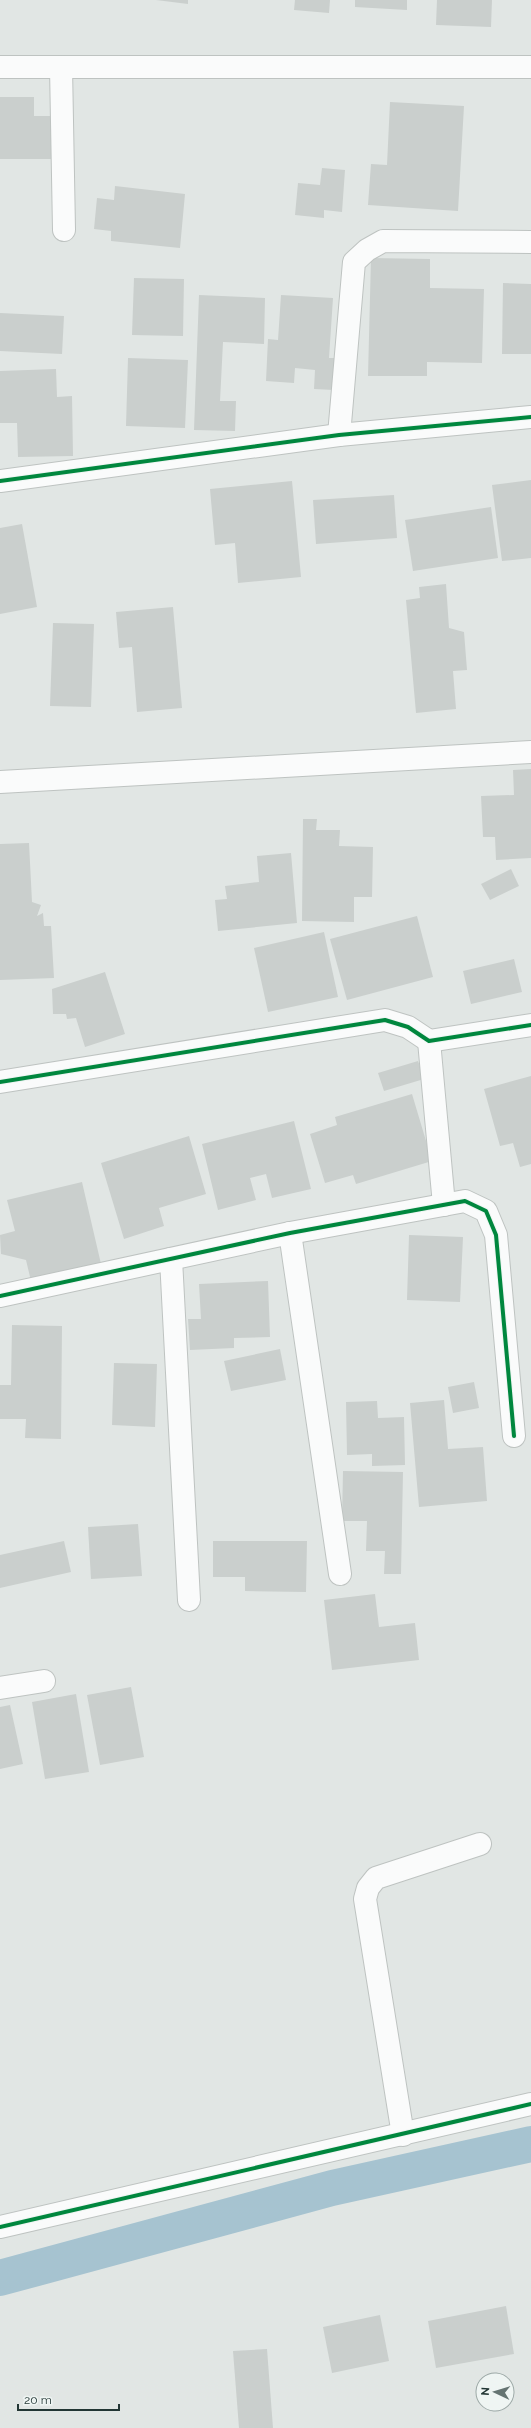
<svg xmlns="http://www.w3.org/2000/svg" width="531" height="2428" viewBox="0 0 531 2428" font-family="Raleway,sans-serif">
  <rect width="100%" height="100%" fill="#e1e6e4"/>
  <g fill="none" stroke-linecap="round" stroke-linejoin="round">
    <polyline stroke="#a6c3d0" stroke-width="36" points="0,2278 332,2188 531,2144"/>
  </g>
  <g fill="#cacfcd">
    <polygon points="156,0 188,0 188,4"/>
    <polygon points="295,0 330,0 329,13 294,10"/>
    <polygon points="355,0 407,0 407,10 355,7"/>
    <polygon points="437,0 492,0 491,27 436,25"/>
    <polygon points="0,97 34,97 34,116 57,116 57,159 0,159"/>
    <polygon points="390,102 464,106 458,211 368,205 371,164 387,165"/>
    <polygon points="322,168 345,170 342,212 324,210 324,218 295,215 298,183 320,185"/>
    <polygon points="115,186 185,194 180,248 111,241 111,231 94,229 97,198 114,200"/>
    <polygon points="371,258 430,259 430,288 484,289 482,363 427,362 427,376 368,376"/>
    <polygon points="134,278 184,279 183,336 132,335"/>
    <polygon points="503,283 531,284 531,354 502,354"/>
    <polygon points="199,295 265,298 264,344 223,342 220,401 236,401 235,431 194,430"/>
    <polygon points="281,295 333,298 329,358 336,358 334,390 314,389 315,370 295,368 294,383 266,381 268,339 278,340"/>
    <polygon points="0,313 64,316 62,354 0,351"/>
    <polygon points="128,358 188,360 185,428 126,426"/>
    <polygon points="56,369 57,397 72,396 73,456 18,457 17,423 0,423 0,371"/>
    <polygon points="531,480 531,558 502,561 492,485"/>
    <polygon points="292,481 301,577 238,583 235,543 215,545 210,489"/>
    <polygon points="394,495 397,538 316,544 313,500"/>
    <polygon points="491,507 498,558 413,571 405,520"/>
    <polygon points="22,524 37,607 0,614 0,528"/>
    <polygon points="446,584 449,628 464,632 467,670 453,671 456,709 416,713 406,600 420,598 419,587"/>
    <polygon points="173,607 182,708 137,712 132,647 119,648 116,612"/>
    <polygon points="53,623 94,624 91,707 50,706"/>
    <polygon points="531,769 531,858 496,860 495,837 483,837 481,796 514,795 513,770"/>
    <polygon points="303,819 317,819 316,830 340,830 339,846 373,847 372,897 354,897 354,922 302,921"/>
    <polygon points="29,843 32,902 41,905 37,916 43,913 44,926 51,926 54,978 0,980 0,844"/>
    <polygon points="291,853 297,923 218,931 215,900 227,899 225,886 259,882 257,856"/>
    <polygon points="511,869 519,886 490,900 481,884"/>
    <polygon points="417,916 433,977 347,1000 330,939"/>
    <polygon points="324,932 338,997 268,1012 254,948"/>
    <polygon points="514,959 522,992 471,1004 463,971"/>
    <polygon points="105,972 125,1034 85,1047 76,1018 67,1019 66,1014 53,1014 52,989"/>
    <polygon points="418,1061 424,1079 384,1091 378,1073"/>
    <polygon points="531,1076 531,1164 520,1167 513,1143 500,1146 484,1089"/>
    <polygon points="412,1094 432,1161 356,1184 353,1175 325,1183 310,1134 337,1125 335,1117"/>
    <polygon points="294,1121 311,1189 272,1198 266,1174 250,1178 256,1200 218,1210 202,1144"/>
    <polygon points="189,1136 206,1194 159,1208 164,1226 124,1239 101,1163"/>
    <polygon points="82,1182 101,1264 31,1281 26,1260 1,1254 0,1235 15,1231 7,1200"/>
    <polygon points="409,1235 463,1237 460,1302 407,1300"/>
    <polygon points="268,1281 270,1337 234,1338 234,1348 190,1350 188,1319 201,1319 199,1284"/>
    <polygon points="12,1325 62,1326 61,1439 25,1438 26,1419 0,1419 0,1385 11,1385"/>
    <polygon points="280,1349 286,1380 231,1391 224,1361"/>
    <polygon points="114,1363 157,1364 155,1427 112,1425"/>
    <polygon points="474,1382 479,1408 453,1413 448,1387"/>
    <polygon points="444,1400 448,1449 483,1447 487,1501 419,1507 410,1403"/>
    <polygon points="377,1401 378,1418 404,1417 405,1465 372,1466 372,1454 347,1455 346,1402"/>
    <polygon points="343,1471 403,1472 401,1574 384,1574 385,1551 366,1551 367,1521 342,1521"/>
    <polygon points="138,1524 142,1576 91,1579 88,1527"/>
    <polygon points="64,1541 71,1572 0,1588 0,1555"/>
    <polygon points="213,1541 307,1541 306,1592 245,1591 245,1577 213,1577"/>
    <polygon points="375,1594 379,1627 415,1623 419,1660 332,1670 324,1600"/>
    <polygon points="131,1687 144,1757 100,1765 87,1695"/>
    <polygon points="76,1694 89,1772 45,1779 32,1702"/>
    <polygon points="10,1705 23,1764 0,1769 0,1707"/>
    <polygon points="506,2306 514,2354 436,2368 428,2321"/>
    <polygon points="380,2315 389,2361 332,2373 323,2327"/>
    <polygon points="267,2349 273,2428 239,2428 233,2351"/>
  </g>
  <g fill="none" stroke-linecap="round" stroke-linejoin="round">
    <defs>
      <g id="minor">
        <polyline points="0,67 531,67"/>
        <polyline points="61,67 64,230"/>
        <polyline points="339,435 354,262 367,250 383,241 531,242"/>
        <polyline points="0,481 339,435 531,417"/>
        <polyline points="0,782 531,752"/>
        <polyline points="429,1041 444,1205"/>
        <polyline points="0,1082 385,1020 408,1027 429,1041 531,1025"/>
        <polyline points="290,1233 340,1574"/>
        <polyline points="171,1259 189,1600"/>
        <polyline points="0,1296 290,1233 465,1201 486,1211 496,1235 514,1436"/>
        <polyline points="0,1688 44,1681"/>
        <polyline points="403,2135 365,1899 368,1888 376,1878 480,1844"/>
        <polyline points="0,2227 531,2104"/>
      </g>
    </defs>
    <use href="#minor" stroke="#bec3c1" stroke-width="24"/>
    <use href="#minor" stroke="#fafbfb" stroke-width="22"/>
    <defs>
      <g id="cycleway">
        <polyline points="0,481 339,435 531,417"/>
        <polyline points="0,1082 385,1020 408,1027 429,1041 531,1025"/>
        <polyline points="0,1296 290,1233 465,1201 486,1211 496,1235 514,1436"/>
        <polyline points="0,2227 531,2104"/>
      </g>
    </defs>
    <use href="#cycleway" stroke="#eff5f3" stroke-width="6"/>
    <use href="#cycleway" stroke="#00873e" stroke-width="4"/>
  </g>
  <g transform="translate(495 2392) rotate(274)"><circle r="19" fill="#eff5f3" stroke="#9da9a7"/>
  <path d="M0-3L7 15L0 10L-7 15Z" fill="#657472"/>
  <text y="-6" font-size="11" font-weight="bold" text-anchor="middle" fill="#223634">N</text>
  </g>
  <path d="M18 2404v6h101v-6" fill="none" stroke="#223634" stroke-width="2"/>
  <text x="24" y="2404" font-size="12" fill="#223634" stroke="#eff5f3" stroke-width="3" paint-order="stroke">20 m</text>
</svg>
